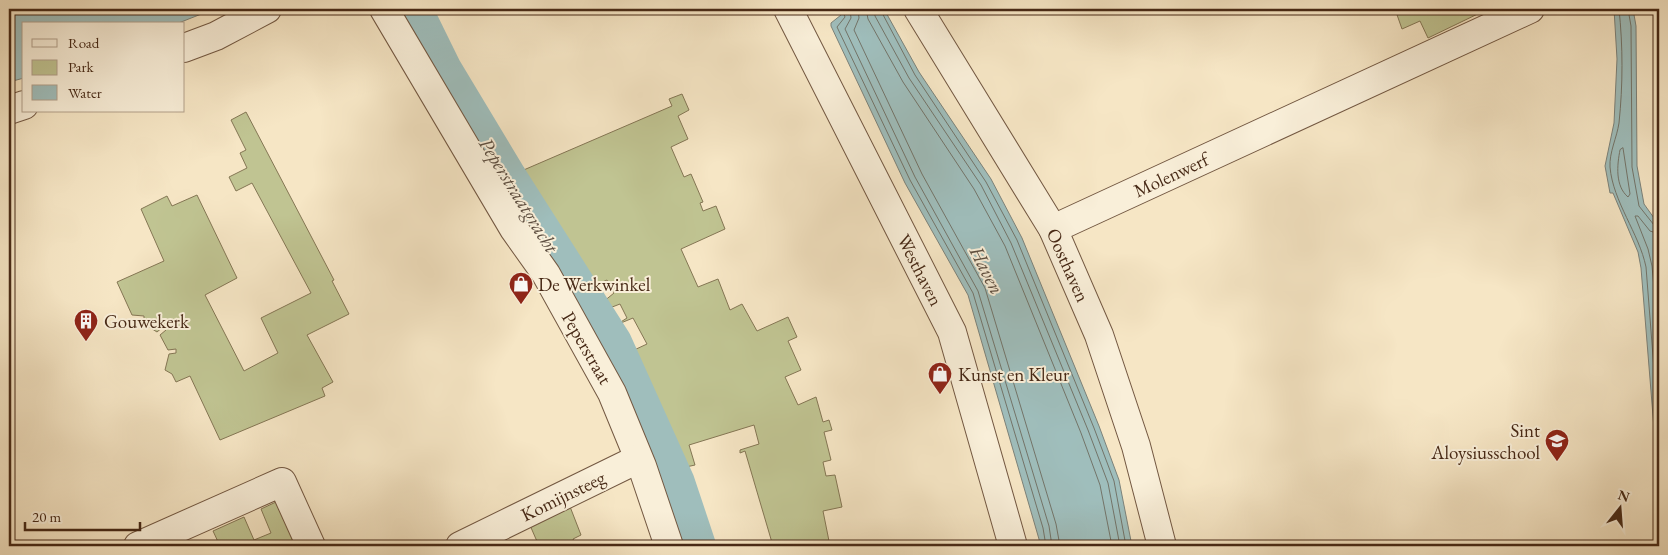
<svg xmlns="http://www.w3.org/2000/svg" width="1668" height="555" viewBox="0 0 1668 555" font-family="'EB Garamond',serif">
  <rect width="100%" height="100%" fill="#f6e6c5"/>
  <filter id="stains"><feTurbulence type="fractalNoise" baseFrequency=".004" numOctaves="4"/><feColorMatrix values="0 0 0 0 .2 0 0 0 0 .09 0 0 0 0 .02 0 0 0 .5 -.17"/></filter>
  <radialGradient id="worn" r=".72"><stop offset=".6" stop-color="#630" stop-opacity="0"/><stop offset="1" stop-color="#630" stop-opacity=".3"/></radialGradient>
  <g fill="#c0c492" stroke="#847654">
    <polygon points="1395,9 1488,9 1428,38 1420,21 1402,29"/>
    <polygon points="682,94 689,110 678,116 688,139 671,147 684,177 691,174 703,202 700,203 703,211 716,206 725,229 681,249 698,287 718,279 730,310 742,304 757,331 788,317 797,337 788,341 801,370 785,377 798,405 816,397 823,422 829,420 832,430 824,432 831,460 823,462 826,476 835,475 842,507 823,511 830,546 773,546 745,451 740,453 740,450 759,444 754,425 689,445 695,465 686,467 632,351 647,344 633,318 616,325 627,318 620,304 607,309 603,302 614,293 607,280 593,286 579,268 519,172 672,106 669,99"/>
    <polygon points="246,112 334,280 332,281 349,314 307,335 333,382 322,388 325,396 220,440 190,376 176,382 172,374 165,370 169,354 176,353 176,349 168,350 160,335 166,330 163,327 157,332 146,325 147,323 144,321 144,316 132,315 117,282 164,261 141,209 167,196 172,206 197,195 237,278 205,295 244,371 278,353 261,318 311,293 252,183 236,191 229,177 247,168 240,153 246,150 231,120"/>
    <polygon points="276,502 294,542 284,546 220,546 213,531 244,517 254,540 271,533 261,509"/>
    <polygon points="569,504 581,535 573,539 576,546 539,546 529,523"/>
  </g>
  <g fill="#9fbebc" stroke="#7c827a">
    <polygon points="9,9 214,9 176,24 24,24 24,78 9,82"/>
    <polygon points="836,9 884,9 919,72 991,179 1022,238 1099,426 1119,480 1132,546 1041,546 968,295 905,183 831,26 831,23 841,15"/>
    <polygon points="1614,9 1633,9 1636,26 1637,166 1644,204 1659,225 1659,490 1641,268 1638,252 1613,193 1610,193 1605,166 1614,123 1617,59"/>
  </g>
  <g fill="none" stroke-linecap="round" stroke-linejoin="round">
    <g stroke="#737469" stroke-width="1">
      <polyline points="842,9 845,17 837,27 910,180 973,293 1043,528 1046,546"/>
      <polyline points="850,9 851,18 845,29 915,177 978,291 1049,526 1052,546"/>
      <polyline points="858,9 859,18 854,30 922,174 985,288 1056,524 1060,546"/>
      <polyline points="866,9 868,19 903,82 974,189 1005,246 1081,433 1100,485 1112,546"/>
      <polyline points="874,9 875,16 909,78 981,185 1011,243 1088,430 1108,483 1120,546"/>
      <polyline points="880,9 915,75 986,182 1017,240 1094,428 1114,481 1126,546"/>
      <path d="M1619,9C1623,46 1623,85 1619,123C1617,137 1609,153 1610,167C1613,202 1639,233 1646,267L1659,433"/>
      <polyline points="1628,9 1631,26 1632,167 1639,206 1654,225 1659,227"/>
      <path d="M1623,148L1630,194L1628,197C1615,186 1617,165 1620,150Z"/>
      <polyline points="1659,234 1650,231 1638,216 1635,216 1648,249 1652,266 1659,342"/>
    </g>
    <polyline stroke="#9fbebc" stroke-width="40" points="412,9 442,70 507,178 612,343 675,483 696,546"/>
    <defs>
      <g id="minor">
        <polyline points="384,9 514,229 546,274 612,393 642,466 669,546"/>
        <polyline points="788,9 952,332 1013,546"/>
        <polyline points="918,9 1053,229 1099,335 1136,446 1162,546"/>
        <polyline points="184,48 216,36 267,9"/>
        <polyline points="9,110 24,105"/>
        <polyline points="1053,229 1530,9"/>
        <polyline points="138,546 282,482 311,546"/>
        <polyline points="460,546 638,459"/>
      </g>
    </defs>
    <use href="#minor" stroke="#735842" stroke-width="30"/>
    <use href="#minor" stroke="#f9efd9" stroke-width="28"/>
  </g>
  <defs>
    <symbol id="shop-pin" viewBox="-11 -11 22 30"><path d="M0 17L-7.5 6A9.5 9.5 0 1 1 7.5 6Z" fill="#8f2418" stroke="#f9efd9"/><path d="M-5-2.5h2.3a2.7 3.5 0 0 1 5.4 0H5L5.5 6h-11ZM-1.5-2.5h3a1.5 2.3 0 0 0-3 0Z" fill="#fff"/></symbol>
    <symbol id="building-pin" viewBox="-11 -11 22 30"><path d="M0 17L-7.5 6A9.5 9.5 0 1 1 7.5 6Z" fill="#8f2418" stroke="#f9efd9"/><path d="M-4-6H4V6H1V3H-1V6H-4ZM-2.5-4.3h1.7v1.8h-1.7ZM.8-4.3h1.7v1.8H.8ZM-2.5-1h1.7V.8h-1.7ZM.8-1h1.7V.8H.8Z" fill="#fff"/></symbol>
    <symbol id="school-pin" viewBox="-11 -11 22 30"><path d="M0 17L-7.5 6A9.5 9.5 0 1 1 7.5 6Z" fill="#8f2418" stroke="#f9efd9"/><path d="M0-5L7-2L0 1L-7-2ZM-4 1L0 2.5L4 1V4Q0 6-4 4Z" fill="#fff"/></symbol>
  </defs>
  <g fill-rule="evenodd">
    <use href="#shop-pin" x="507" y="270" width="28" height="38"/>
    <use href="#building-pin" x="72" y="307" width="28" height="38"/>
    <use href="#shop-pin" x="926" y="360" width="28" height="38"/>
    <use href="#school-pin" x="1543" y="427" width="28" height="38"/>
  </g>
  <g text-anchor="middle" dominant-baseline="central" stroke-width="4" stroke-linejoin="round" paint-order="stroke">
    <g font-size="19" fill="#472916" stroke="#f9efd9">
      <text transform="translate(1171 175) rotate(-25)">Molenwerf</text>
      <text transform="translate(1068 265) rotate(66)">Oosthaven</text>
      <text transform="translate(920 270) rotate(63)">Westhaven</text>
      <text transform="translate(587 348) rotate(60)">Peperstraat</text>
      <text transform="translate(563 496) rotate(-26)">Komijnsteeg</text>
    </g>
    <g font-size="19" fill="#472916" stroke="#f9efd9" text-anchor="start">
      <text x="538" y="284">De Werkwinkel</text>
      <text x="104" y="321">Gouwekerk</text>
      <text x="958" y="374">Kunst en Kleur</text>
      <text x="1540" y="430" text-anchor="end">Sint<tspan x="1540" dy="22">Aloysiusschool</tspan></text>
    </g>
    <g font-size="20" font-style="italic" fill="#5d4e40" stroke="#f9efd9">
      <text transform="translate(519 195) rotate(58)">Peperstraatgracht</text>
      <text transform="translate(987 270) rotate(63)">Haven</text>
    </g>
  </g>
  <rect width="1668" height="555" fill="none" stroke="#f6e6c5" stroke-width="30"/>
  <rect x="10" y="10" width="1648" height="535" fill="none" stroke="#472916" stroke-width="2.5"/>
  <rect x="15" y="15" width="1638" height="525" fill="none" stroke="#472916"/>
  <rect x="22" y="22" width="162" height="90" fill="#f9efd9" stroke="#b2a08b"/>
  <rect x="32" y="39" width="25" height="8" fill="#f9efd9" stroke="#b2a08b"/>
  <text x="68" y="48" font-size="15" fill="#472916">Road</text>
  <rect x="32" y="60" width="25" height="15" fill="#c0c492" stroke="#b2a08b"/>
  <text x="68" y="72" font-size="15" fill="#472916">Park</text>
  <rect x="32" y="85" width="25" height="15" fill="#9fbebc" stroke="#b2a08b"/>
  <text x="68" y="98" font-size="15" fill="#472916">Water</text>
  <g transform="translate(1620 508) rotate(17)" stroke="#f9efd9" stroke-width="4" paint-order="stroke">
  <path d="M0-4L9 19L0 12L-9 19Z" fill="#472916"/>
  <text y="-8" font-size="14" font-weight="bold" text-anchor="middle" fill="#472916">N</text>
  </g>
  <path d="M25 522v8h115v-8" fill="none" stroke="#472916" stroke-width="2.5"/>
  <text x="32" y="522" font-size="15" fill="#472916" stroke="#f9efd9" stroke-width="4" paint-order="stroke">20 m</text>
  <rect width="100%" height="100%" filter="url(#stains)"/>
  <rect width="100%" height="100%" fill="url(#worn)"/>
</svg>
